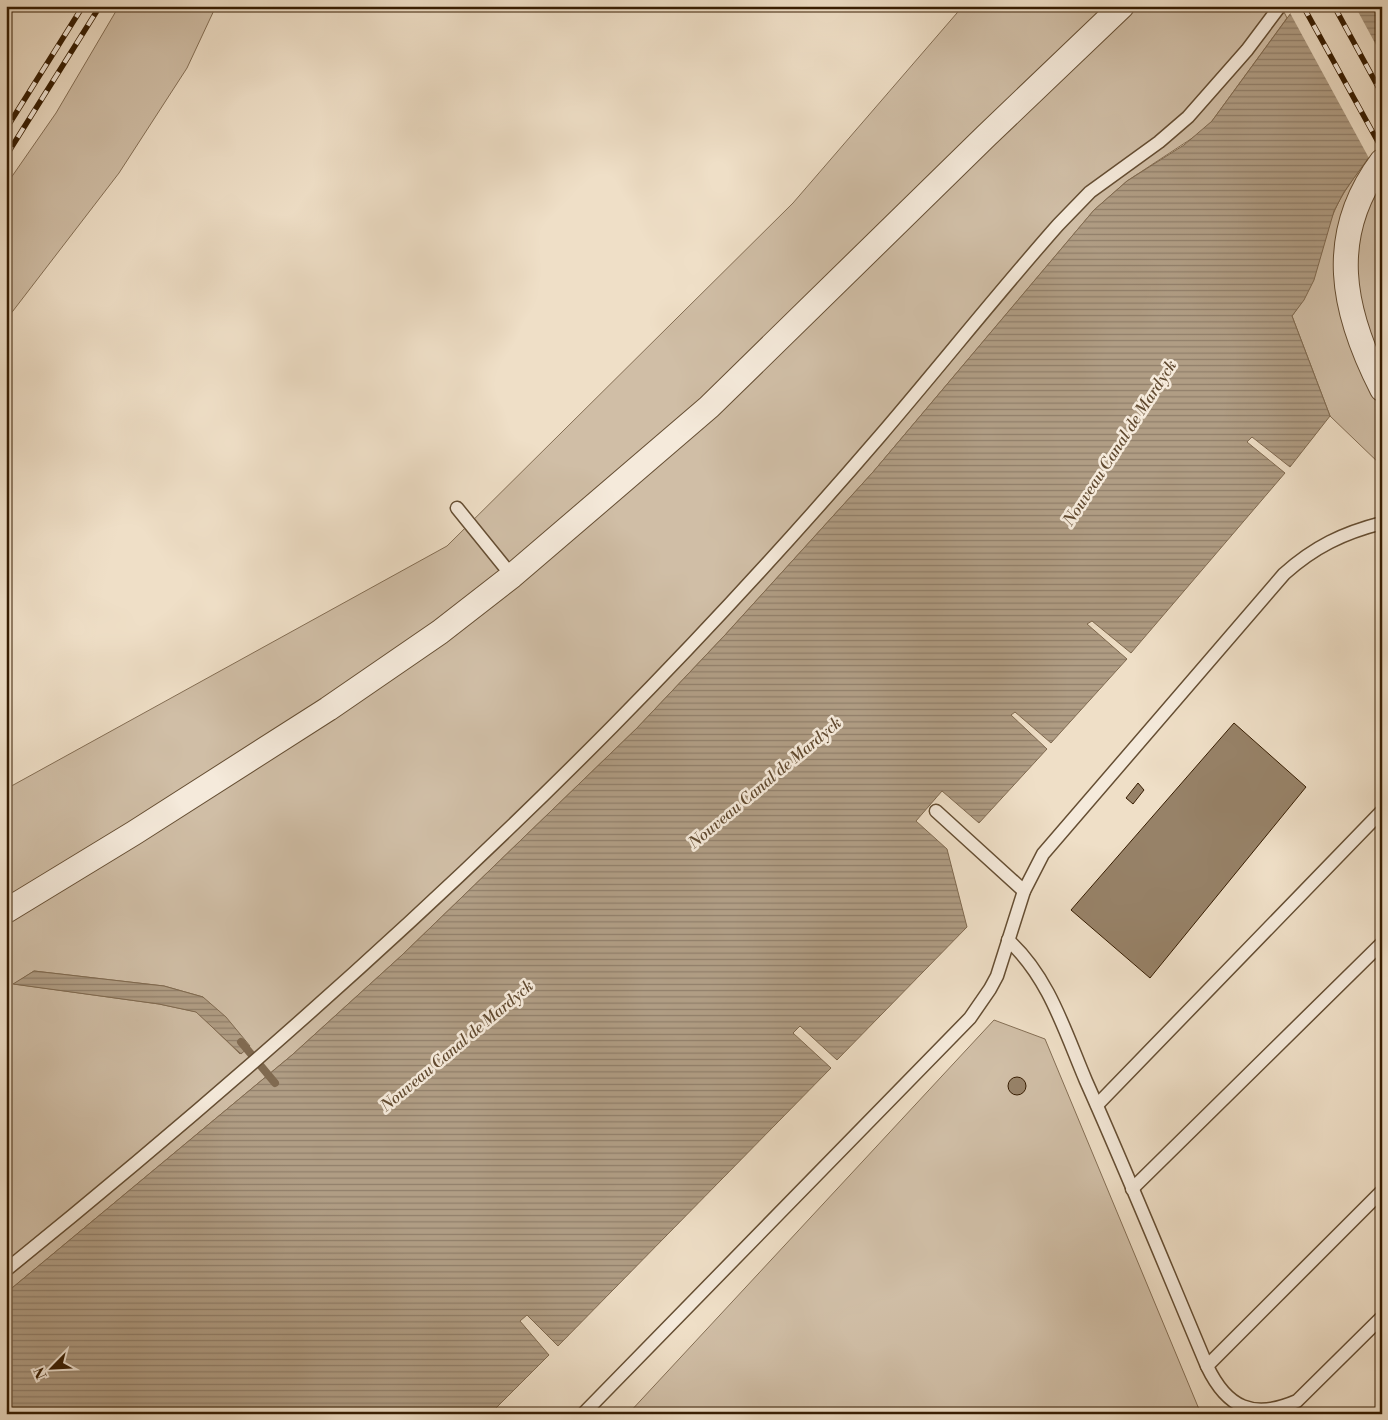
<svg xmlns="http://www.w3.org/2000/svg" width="1388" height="1420" viewBox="0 0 1388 1420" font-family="'Libre Bodoni',serif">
  <defs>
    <pattern id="water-rules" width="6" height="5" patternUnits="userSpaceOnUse" patternTransform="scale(1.25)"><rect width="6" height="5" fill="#b09d84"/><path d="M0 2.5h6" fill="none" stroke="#907f6a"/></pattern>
  </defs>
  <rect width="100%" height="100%" fill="#efdfc7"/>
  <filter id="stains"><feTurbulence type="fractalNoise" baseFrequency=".004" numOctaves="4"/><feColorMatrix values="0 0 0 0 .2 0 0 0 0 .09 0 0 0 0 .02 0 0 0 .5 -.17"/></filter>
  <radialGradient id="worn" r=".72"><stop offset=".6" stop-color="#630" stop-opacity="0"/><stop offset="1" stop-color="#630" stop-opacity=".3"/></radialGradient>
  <g fill="#d0bea6" stroke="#846e54" fill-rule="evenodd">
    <polygon points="119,6 216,6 187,68 119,173 6,320 6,185 56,113"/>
    <path d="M963,6H1281L1287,18L1212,121L1200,133L1127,181L1094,210L873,472L725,635L637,728L401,956L292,1055L6,1293V789L447,546L793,203ZM34,971L164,986L203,997L240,1054L197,1012L159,1004L14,984Z"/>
    <path d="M1362,166L1382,193V466L1330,416L1292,316C1315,286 1319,246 1334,212C1341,195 1352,181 1362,166Z"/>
    <polygon points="994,1020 1045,1039 1201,1414 628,1414"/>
  </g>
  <g fill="url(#water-rules)" stroke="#806a50">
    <polygon points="1296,6 1382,6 1382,139 1344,192 1334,211 1314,280 1304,300 1292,316 1330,416 1290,467 1252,437 1247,442 1285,473 1131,653 1092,621 1087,624 1127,659 1051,743 1015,712 1011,715 1047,749 979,823 942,791 916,821 947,849 967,927 837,1060 800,1026 793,1033 831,1068 558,1346 527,1315 520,1321 549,1355 490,1414 6,1414 6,1293 292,1055 401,956 637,728 725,635 873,472 1094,210 1127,181 1184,145 1212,121"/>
    <polygon points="34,971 164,986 203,997 226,1017 250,1046 241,1054 196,1012 159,1004 13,984"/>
  </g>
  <polygon fill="#efdfc7" points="1293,6 1355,6 1382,56 1382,143 1370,160 1289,11"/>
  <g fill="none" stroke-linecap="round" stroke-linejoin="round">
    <polyline stroke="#806a50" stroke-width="8" points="241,1042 275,1083"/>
  </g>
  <g fill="#978268" stroke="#371d02">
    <polygon points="1234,723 1306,787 1150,978 1071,910"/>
    <polygon points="1138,783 1144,790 1133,804 1126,798"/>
    <circle cx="1017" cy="1086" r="9"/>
  </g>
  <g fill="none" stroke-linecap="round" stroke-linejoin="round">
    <defs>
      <g id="lane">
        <polyline points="457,508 512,576"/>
        <polyline points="936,811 1024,891"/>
        <path d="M1008,940C1049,977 1065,1032 1086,1081C1128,1175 1167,1271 1207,1366C1227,1408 1253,1420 1297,1401L1382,1317"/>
        <polyline points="1097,1105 1382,811"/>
        <polyline points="1132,1189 1382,943"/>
        <path d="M6,1270C217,1099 421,920 612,727C704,634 794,536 880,436C940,366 997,294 1058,225L1090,192L1159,142L1188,117L1247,50L1280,6"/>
        <polyline points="1207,1366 1382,1191"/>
        <path d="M583,1414L970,1018L990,989L997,976L1024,891L1043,854L1284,574C1314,547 1343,533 1382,523"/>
      </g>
      <g id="street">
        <path d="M1382,161C1326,236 1342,311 1382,389"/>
        <polyline points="6,911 134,833 328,709 440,632 512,576 709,407 986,136 1122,6"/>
      </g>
    </defs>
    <use href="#lane" stroke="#654e33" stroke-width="15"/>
    <use href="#street" stroke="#654e33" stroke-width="26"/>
    <use href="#lane" stroke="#f5eadb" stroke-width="12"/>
    <use href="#street" stroke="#f5eadb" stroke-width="24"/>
    <defs>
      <g id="rail">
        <polyline points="1303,6 1382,149"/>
        <polyline points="1334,6 1382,94"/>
        <polyline points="6,129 83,6"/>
        <polyline points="6,156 100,6"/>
      </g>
    </defs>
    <use href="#rail" stroke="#371d02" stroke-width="5.5"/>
    <use href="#rail" stroke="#f5eadb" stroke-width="4" stroke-dasharray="11" stroke-linecap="butt"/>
  </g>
  <g text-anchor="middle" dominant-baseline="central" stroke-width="5" stroke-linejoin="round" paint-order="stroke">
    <g font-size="16" font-style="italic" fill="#614a30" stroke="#f5eadb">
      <text transform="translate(1120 443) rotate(-57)">Nouveau Canal de Mardyck</text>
      <text transform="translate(765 783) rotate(-40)">Nouveau Canal de Mardyck</text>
      <text transform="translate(457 1046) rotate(-40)">Nouveau Canal de Mardyck</text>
    </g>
  </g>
  <rect width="1388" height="1420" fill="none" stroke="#efdfc7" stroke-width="25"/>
  <rect x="8" y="8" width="1373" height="1405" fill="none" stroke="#371d02" stroke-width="2.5"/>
  <rect x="12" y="12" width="1363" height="1395" fill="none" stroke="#371d02"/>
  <g transform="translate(52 1368) rotate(246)" stroke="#f5eadb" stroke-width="4" paint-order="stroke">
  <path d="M0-4L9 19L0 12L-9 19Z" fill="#371d02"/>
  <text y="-8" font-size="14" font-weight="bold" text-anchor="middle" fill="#371d02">N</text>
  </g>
  <rect width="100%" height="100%" filter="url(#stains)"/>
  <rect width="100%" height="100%" fill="url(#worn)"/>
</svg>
